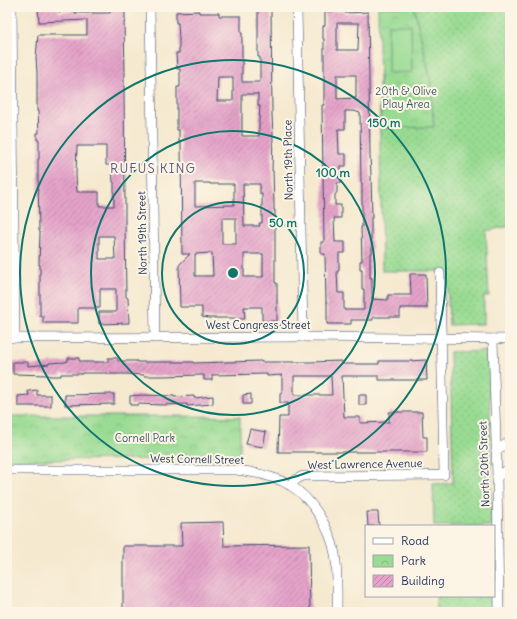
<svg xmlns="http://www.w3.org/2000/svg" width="517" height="619" viewBox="0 0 517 619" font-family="Delius,sans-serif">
  <defs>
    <pattern id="grass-dots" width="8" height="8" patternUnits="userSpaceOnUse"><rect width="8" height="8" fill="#99db93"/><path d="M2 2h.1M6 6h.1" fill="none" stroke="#83bc81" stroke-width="1.8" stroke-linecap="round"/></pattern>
    <pattern id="park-crowns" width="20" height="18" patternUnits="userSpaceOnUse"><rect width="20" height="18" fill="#99db93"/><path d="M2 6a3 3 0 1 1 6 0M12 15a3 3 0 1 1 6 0" fill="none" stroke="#83bc81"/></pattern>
    <pattern id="building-hatch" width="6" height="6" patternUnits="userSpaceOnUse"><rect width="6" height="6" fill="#e5a3c9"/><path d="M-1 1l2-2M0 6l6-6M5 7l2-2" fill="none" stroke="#b985a6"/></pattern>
  </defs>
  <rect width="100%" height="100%" fill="#fcf5e5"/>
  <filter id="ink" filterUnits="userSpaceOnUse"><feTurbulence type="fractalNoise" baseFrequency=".025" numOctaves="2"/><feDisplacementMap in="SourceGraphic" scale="8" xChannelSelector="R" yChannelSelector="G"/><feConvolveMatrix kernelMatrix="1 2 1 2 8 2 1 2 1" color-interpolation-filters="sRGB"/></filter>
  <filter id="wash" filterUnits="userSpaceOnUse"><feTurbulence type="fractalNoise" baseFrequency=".012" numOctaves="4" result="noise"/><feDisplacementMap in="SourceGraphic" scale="16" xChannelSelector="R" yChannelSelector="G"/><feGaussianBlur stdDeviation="0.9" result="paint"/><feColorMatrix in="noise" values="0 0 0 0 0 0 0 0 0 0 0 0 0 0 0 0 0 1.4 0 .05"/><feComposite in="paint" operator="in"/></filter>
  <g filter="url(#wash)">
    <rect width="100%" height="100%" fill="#f5e9cf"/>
    <g fill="url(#grass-dots)" stroke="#5a8578">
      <polygon points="414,7 510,7 510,226 486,231 489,296 484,296 484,324 449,325 447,271 382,271 379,74 429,72"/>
      <polygon points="489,351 492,526 434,526 433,484 453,483 450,352"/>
      <polygon points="436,596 494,596 494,612 437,612"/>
    </g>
    <g fill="url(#park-crowns)" stroke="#5a8578">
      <polygon points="378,7 414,7 430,78 434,127 381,128"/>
      <polygon points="7,416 195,416 240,417 240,461 222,459 7,460"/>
    </g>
    <polygon fill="#99db93" stroke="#5a8578" points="388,25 411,25 412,72 388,73"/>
    <g id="blocks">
      <g fill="url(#building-hatch)" fill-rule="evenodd">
        <path d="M38,8H59V12L75,11V13H110V10H125V22H124L125,76H124V92L125,206V218L126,297L128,298L129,323L99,324V312H116V289H100V308H78V323H43V316H40V265H39L40,232L39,231L38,171V159H39V140H37V133H39L38,111H37V73L36,58L38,35H87V20L39,22ZM77,146H106V165H112L113,182H114V206H99V192H77L76,174ZM99,236H114L115,259H99Z"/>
        <path d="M258,9H271L272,115L273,135L272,171H273L274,205V210H275V283H277V321H262V307H244L245,319H235V318H209L202,317V307H180L179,265L190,254H182L181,143H179V130H177V87H180V69H177L176,53H179V40L178,23H176V12L199,11V13H219V16H241V33H242V82H260V57H258ZM218,77H233V101H217ZM242,94H258V106H260L259,120V136H242ZM195,183H210V184H234V205L195,206ZM243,184H260V194H262V223H259L260,226H244ZM222,218H236V244H222ZM212,253L213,276H195V254ZM244,254H263V277H244Z"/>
        <path d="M325,11H345V13L368,12L370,156L371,175L372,218H371V242H372V253H370V278H372V299L388,300V295H411L410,274H426L427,308H400V317H373V320H351V324H327V302H326L325,254H321V242H324L322,105H324V39H323V26H325ZM337,23H359L358,50H337ZM337,75H356V98L337,99ZM345,111H354L360,113L361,183H362V227H361L362,261H360V269H362V289H364V310H344V293H338L337,271H339V253H345V242H335L334,218H341V205H335V195L337,192V183H341V166H346V154H339L338,129H345Z"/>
        <path d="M68,358H79V361H82V362H108V358H118V361H137V362H193V363L261,361V362H310L342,361V364H379V361H409L426,360L427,380H379V376H342L344,417H360V423L389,422V412H422L423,437H427V452H278L279,417H288V403H280V393H282V375L267,376V374L212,375V380H204V375H201L163,376H144V375L126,374H108V373H82V374H61V376H49V375L13,374V362H28V366L49,364V363L65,362L68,361ZM294,376H331L332,395H294Z"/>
        <polygon points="37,390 37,395 51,395 51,406 18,406 18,396 29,395 28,391"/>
        <polygon points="114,394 114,404 65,405 65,395"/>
        <polygon points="251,394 251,404 243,404 243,395"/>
        <polygon points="142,395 174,396 174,397 194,396 194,398 213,396 213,404 187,406 187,404 163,405 138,404 138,405 130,405 130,396"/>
        <rect x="359" y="395" width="7" height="10"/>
        <polygon points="250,429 266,432 263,447 246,444"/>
        <polygon points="367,512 378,512 379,526 368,526"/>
        <polygon points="223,522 224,546 309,545 310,612 123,612 123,546 182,546 181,523"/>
      </g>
    </g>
  </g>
  <g filter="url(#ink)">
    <use href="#blocks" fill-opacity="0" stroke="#3c4b6f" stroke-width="1"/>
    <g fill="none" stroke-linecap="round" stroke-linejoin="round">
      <defs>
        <g id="minor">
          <polyline points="12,7 15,338"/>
          <polyline points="150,7 155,338"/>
          <polyline points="297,7 303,337"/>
          <polyline points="7,338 303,337 510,339"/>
          <polyline points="493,339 497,477 499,612"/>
          <polyline points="496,451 510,441"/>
          <path d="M7,470H236C254,472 275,476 291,486C312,498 331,530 335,554C338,573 337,593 337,612"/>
          <polyline points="497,477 510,468"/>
          <polyline points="290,485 297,479 303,476 444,475 440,273"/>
        </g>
      </defs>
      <use href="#minor" stroke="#3c4b6f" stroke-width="10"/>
      <use href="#minor" stroke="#fff" stroke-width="9"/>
    </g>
  </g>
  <g fill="none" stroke="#0f766e" stroke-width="2">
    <circle cx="233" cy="273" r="71"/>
    <circle cx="233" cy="273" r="142"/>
    <circle cx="233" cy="273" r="213"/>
  </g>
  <g text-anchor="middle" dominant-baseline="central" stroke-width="4" stroke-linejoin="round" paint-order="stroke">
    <g font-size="11" fill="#3a5a6b" stroke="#fcf5e5">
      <text x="406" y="91">20th &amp; Olive<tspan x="406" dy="13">Play Area</tspan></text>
      <text x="145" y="438">Cornell Park</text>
    </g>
    <g font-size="11" fill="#1b2f5e" stroke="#fcf5e5">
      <text transform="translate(288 160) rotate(-91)">North 19th Place</text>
      <text transform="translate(142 233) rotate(-91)">North 19th Street</text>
      <text x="258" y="325">West Congress Street</text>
      <text transform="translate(197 459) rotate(1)">West Cornell Street</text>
      <text transform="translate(365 464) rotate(-1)">West Lawrence Avenue</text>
      <text transform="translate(484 464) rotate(-92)">North 20th Street</text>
    </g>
    <g font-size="13" letter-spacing="1" fill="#625883" stroke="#fcf5e5">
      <text x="153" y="168">RUFUS KING</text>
    </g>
  </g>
  <circle cx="233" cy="273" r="6" fill="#0f766e" stroke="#fcf5e5" stroke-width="2"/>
  <g font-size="12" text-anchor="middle" font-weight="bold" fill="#0f766e" stroke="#fcf5e5" stroke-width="4" stroke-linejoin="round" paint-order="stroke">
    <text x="384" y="127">150 m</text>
    <text x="333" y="177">100 m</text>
    <text x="283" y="227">50 m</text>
  </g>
  <rect width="517" height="619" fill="none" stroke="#fcf5e5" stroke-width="24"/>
  <rect x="365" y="525" width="130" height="72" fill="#fcf5e5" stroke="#a2a6af"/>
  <rect x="373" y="538" width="20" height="6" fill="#ffffff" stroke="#a2a6af"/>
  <text x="401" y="545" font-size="12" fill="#1b2f5e">Road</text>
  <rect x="373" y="555" width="20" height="12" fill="url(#park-crowns)" stroke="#a2a6af"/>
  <text x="401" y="565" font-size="12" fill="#1b2f5e">Park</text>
  <rect x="373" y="575" width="20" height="12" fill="url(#building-hatch)" stroke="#a2a6af"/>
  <text x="401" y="585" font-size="12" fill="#1b2f5e">Building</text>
</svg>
